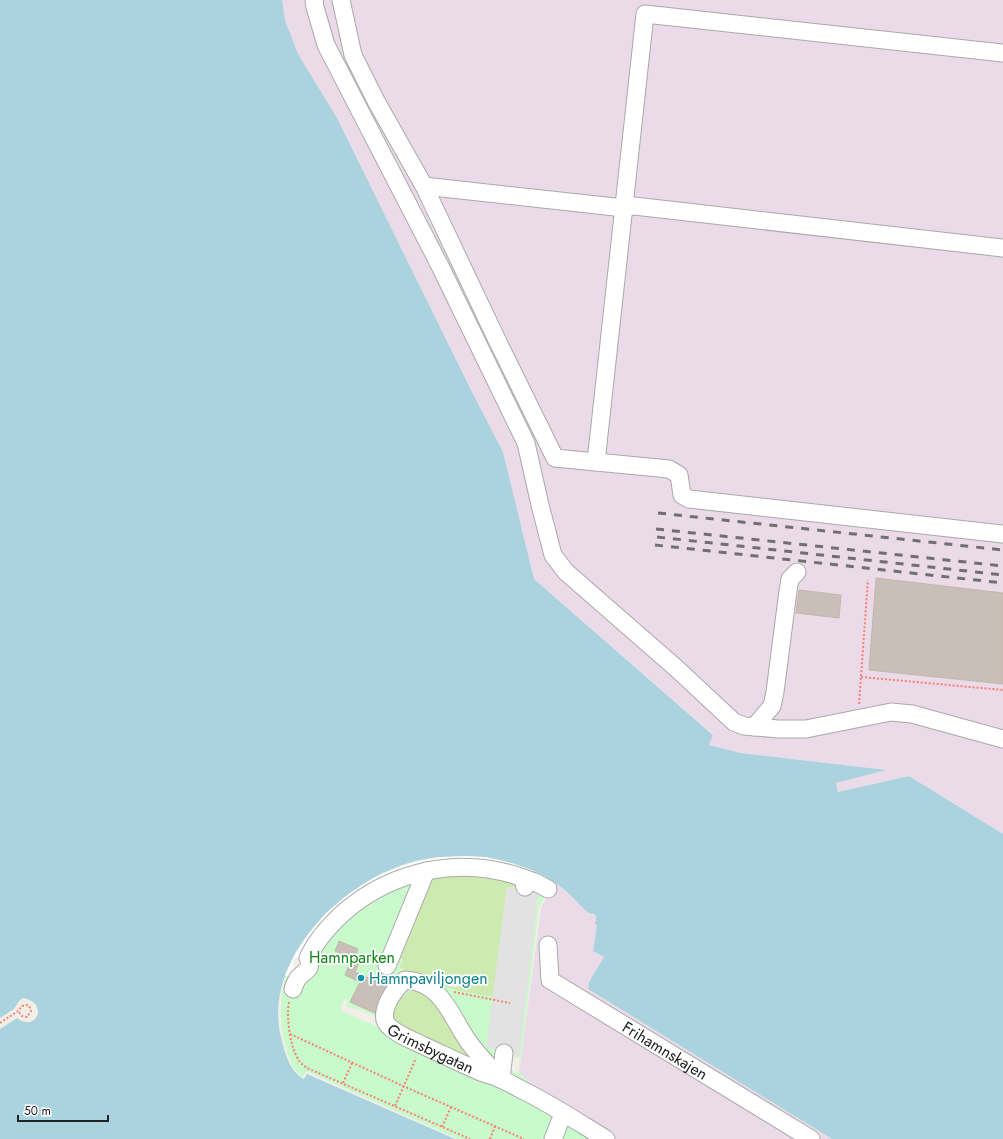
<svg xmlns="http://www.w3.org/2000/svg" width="1003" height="1139" viewBox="0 0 1003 1139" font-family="Jost,sans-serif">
  <rect width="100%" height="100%" fill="#f2efe9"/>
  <g fill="#ebdbe8">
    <polygon points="282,0 1003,0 1003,834 909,776 838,792 835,783 885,770 741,753 709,745 713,734 534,579 503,452 471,390 337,118 298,54 285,20"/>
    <polygon points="554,882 594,915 596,917 597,925 593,951 604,957 589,982 588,989 832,1139 593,1139 519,1073 541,908"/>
  </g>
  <g fill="#cdebb0" fill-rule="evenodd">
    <path d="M453,871L510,878L517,886L518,888L507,887L493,997L464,992L440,986L399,968L394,957L427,879ZM441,975L442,976L447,975L450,976V977L451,976L456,978H459L460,980L463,979H464L465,982L462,987L459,986L454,987L449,986L447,984L436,982L433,978L434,977Z"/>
    <path d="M415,990C425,992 433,998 440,1005L469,1057L484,1070L482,1071L397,1031C394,1027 392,1024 392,1019C392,1016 393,1013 395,1010C399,1000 404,992 415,990Z"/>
  </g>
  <path fill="#c8facc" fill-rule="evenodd" d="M458,861C491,861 523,868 552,885L546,894L539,908L519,1073L588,1136L586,1139H458L306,1071L303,1077C293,1070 289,1060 286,1048C279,1024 279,1000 286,975L291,977L295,969L299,970L304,967L305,961L301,958C305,951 307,944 311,939C317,930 326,921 334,914C369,881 410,865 458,861ZM453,871C467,871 499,871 511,878C514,880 517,885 517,888L507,887L493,997L464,992L440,986L399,969L403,960L394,956L427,879L432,874ZM415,990C425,992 433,998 440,1005L469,1057L484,1070L482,1071L397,1031C394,1027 392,1024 392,1019C392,1016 393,1013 395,1010C399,1000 403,992 415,990ZM344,999L348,1000L346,1005L349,1008C359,1008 378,1015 382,1025L381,1028L343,1012L341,1006ZM511,1056L520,1058L518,1074L512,1071L507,1065L508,1058Z"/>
  <polygon fill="#e2e2e2" points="507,887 539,890 519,1057 486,1047"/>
  <path fill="#aad3df" d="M0,0H282L285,20L298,54L337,118L471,390L503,452L534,579L713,735L709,745L741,753L886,770L836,783L838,792L909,776L1003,834V1139H832L588,989L589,982L604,957L593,951L597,925L595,924C596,921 597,918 595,915C592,912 593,915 589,913C583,909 575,899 569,894C565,890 560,886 555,883C538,870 508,860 487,858C479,857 471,857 463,857C456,857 449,857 442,857C387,860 331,899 302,943C282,973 272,1006 282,1041C286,1056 290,1071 304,1079L307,1074L455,1139H0V1029L17,1018C36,1033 50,1003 23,998L19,1001L14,1009L0,1018Z"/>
  <polygon fill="#fff" points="466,856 486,857 510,863 538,873 554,882 552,885 534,875 388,877 301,958 296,957 294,959 292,964 295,969 291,977 285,975 296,952 309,933 326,913 345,897 367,882 379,875 405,865 418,861 441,857"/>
  <g fill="#c7bfb8" stroke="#c4b6ab">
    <polygon points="876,578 1003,593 1003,684 869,670"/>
    <polygon points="799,590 841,595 839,618 796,613"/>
    <polygon points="339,941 358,949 356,954 362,956 355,972 389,987 377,1014 350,1002 360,982 345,975 352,958 335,951"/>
  </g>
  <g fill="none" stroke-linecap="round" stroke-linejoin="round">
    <defs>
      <g id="minor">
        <polyline points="314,0 315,7 326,45 440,266 526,443 540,505 553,555 566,572 676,668 734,722 744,726 778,729 806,729 891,712 912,714 1003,739"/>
        <polyline points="341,0 353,55 376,101 424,186 497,340 555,458 669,469 679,475 682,495 689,499 1003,534"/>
        <polyline points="424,186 624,208 634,206 1003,248"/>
        <polyline points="596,462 645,14 1003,53"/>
        <polyline points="754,727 772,706 775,692 788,591 790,579 797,572"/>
        <polyline points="523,878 535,882 548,889"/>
        <path id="s1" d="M548,945L550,980L811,1139"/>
        <polyline points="387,966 426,871"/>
        <path d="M293,989C294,986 296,980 299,977C305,971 313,969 308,958C316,940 329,926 343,913C392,870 461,855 523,878L525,887"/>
        <path id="s2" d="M501,1079C490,1067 477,1054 468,1041C450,1015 442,982 405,980C395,988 382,1007 385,1020C388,1031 412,1040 422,1045C442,1054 462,1064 483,1073C489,1075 495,1076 500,1079C508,1082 515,1086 522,1090C551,1104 578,1122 606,1139"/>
        <polyline points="501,1079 504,1053"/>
        <polyline points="553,1139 563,1114"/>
      </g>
    </defs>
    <use href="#minor" stroke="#a9a9a9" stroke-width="19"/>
    <g stroke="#fa8072" stroke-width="2" stroke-dasharray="2 2" stroke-linecap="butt">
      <polyline points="861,677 1003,690"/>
      <polyline points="859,704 868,580"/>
      <polyline points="454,992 510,1003"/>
      <path d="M289,1002C286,1017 290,1049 300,1062C301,1064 305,1066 307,1068L470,1139"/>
      <polyline points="0,1023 18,1011 22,1006 28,1005 30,1008 31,1011 27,1017 22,1016 18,1011"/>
      <polyline points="290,1034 403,1086 524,1139"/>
      <polyline points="343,1083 352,1063"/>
      <polyline points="395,1106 416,1058"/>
      <polyline points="442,1127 451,1107"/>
      <polyline points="490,1139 495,1126"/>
    </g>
    <use href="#minor" stroke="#fff" stroke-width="17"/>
    <g stroke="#707070" stroke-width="3" stroke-dasharray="8 8" stroke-linecap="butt">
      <polyline points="658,513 1003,550"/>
      <polyline points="656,529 1003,566"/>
      <polyline points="657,537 1003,575"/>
      <polyline points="655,545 1003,583"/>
    </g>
  </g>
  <circle fill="#0f9aa8" stroke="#fff" stroke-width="1.5" cx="361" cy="978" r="4"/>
  <g text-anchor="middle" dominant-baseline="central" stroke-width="3.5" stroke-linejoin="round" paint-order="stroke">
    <g font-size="16" fill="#0c8416" stroke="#fff">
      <text x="352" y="957">Hamnparken</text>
    </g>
    <g font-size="16" fill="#0d838f" stroke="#fff" text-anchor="start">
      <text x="369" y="978">Hamnpaviljongen</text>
    </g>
    <g font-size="16" fill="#222" stroke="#fff">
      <text stroke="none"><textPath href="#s2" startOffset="244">Grimsbygatan</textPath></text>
      <text stroke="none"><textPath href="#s1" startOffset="170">Frihamnskajen</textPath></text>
    </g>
  </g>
  <path d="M18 1115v6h90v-6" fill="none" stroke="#222222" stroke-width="2"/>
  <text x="24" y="1115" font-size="12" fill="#222222" stroke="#ffffff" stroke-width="3" paint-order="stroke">50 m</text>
</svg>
